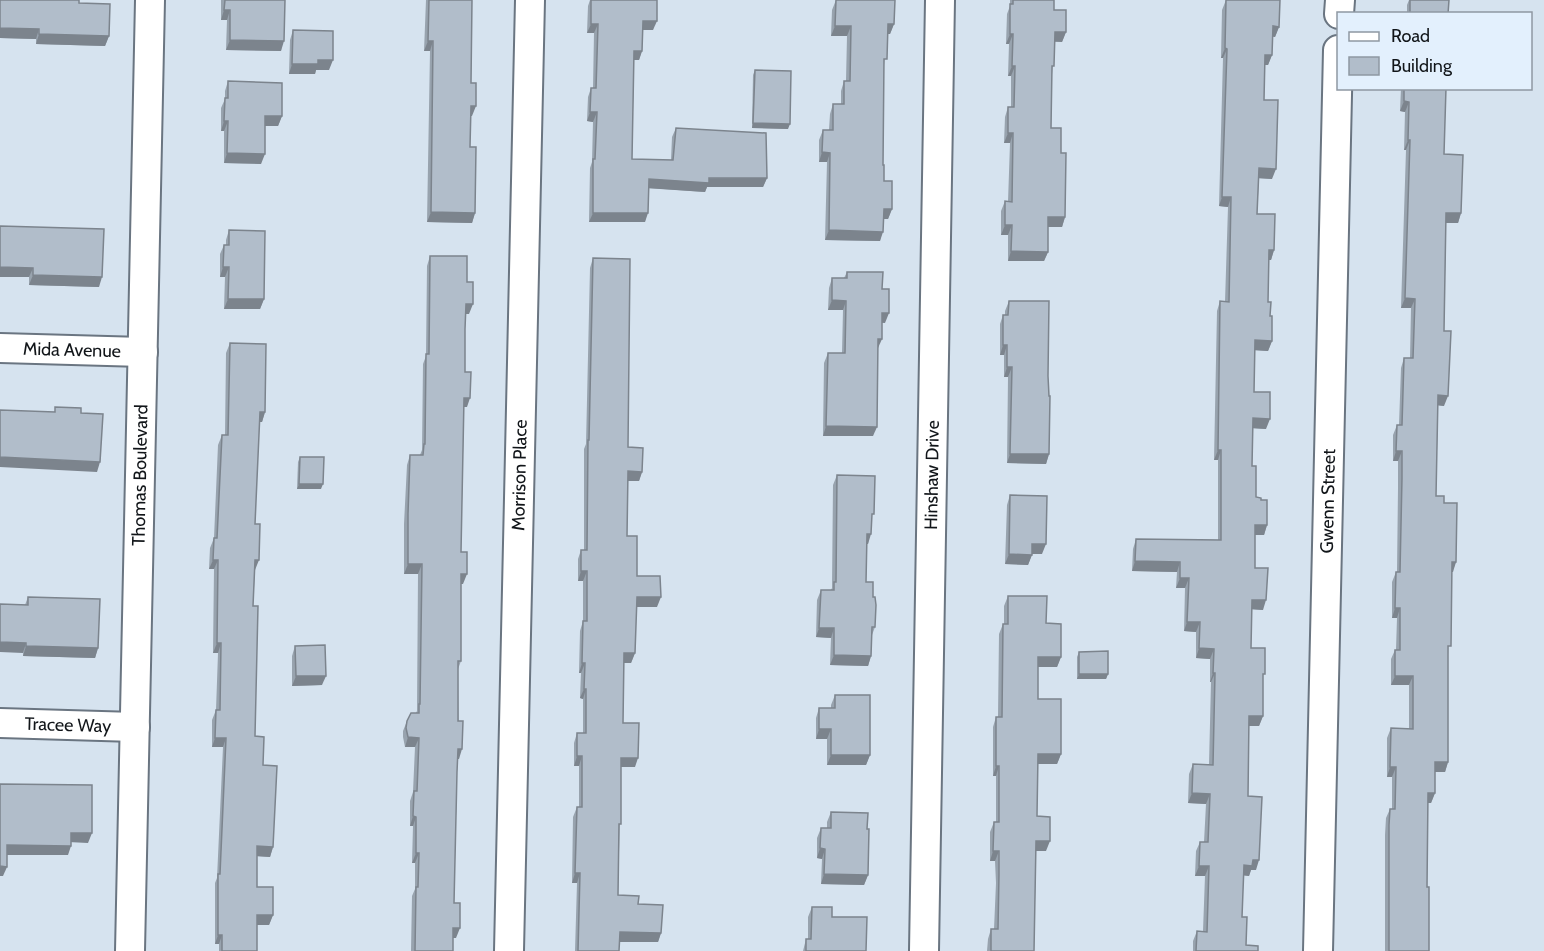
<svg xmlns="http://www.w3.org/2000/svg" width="1544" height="951" viewBox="0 0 1544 951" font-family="Cabin,sans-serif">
  <rect width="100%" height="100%" fill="#d6e3ef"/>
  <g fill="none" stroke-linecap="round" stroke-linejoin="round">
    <defs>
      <g id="street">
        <polyline points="1339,14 1340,0"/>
        <path id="s1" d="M0,348L143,352"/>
        <path id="s2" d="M0,723L135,727"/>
        <path id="s3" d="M130,951L150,0"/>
        <path id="s4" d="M509,951L530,0"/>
        <path id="s5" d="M924,951L940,0"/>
        <path id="s6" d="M1318,951L1338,50"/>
      </g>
    </defs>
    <use href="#street" stroke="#6a7581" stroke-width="32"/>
    <use href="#street" stroke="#fff" stroke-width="28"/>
  </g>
  <g fill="#98a3ae">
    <polygon points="221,0 285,0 281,51 226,50 227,20 221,20"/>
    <polygon points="426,0 472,0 471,83 472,116 470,116 470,147 475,213 472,223 427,222 430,51 424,51"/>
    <polygon points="590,0 657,0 653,30 643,30 642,51 639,60 634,60 632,159 671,160 672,137 676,128 767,178 763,187 707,187 705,192 649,188 645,222 589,222 590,168 592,162 593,122 587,121 588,97 591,88 593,88 594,33 587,33 588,6"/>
    <polygon points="836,0 894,24 890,34 887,34 884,65 883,165 884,181 892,209 888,219 884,219 880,241 825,240 827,162 819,162 819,140 823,130 829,130 830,114 833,104 841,104 841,91 844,81 846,81 847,36 831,36 832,10"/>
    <polygon points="1010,0 1054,0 1054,10 1066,32 1062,42 1055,42 1052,74 1051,128 1061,153 1065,217 1062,227 1048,227 1048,252 1044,261 1008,261 1008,235 1001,235 1001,211 1005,201 1008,202 1010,143 1004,143 1005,117 1008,107 1011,107 1011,76 1008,76 1009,44 1006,44 1007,14 1010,6"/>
    <polygon points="1226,0 1280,0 1279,27 1275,37 1272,36 1272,55 1268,65 1265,65 1264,100 1272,179 1259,178 1257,214 1274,250 1271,260 1269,260 1268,302 1270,316 1272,341 1268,351 1255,350 1254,392 1266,429 1253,428 1252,466 1256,497 1267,525 1264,535 1255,535 1255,568 1263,610 1251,609 1251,648 1263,678 1263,716 1259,726 1249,726 1248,796 1256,870 1251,870 1249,876 1243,875 1242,917 1246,945 1258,951 1193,951 1193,941 1197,931 1203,931 1205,876 1195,876 1196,851 1200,842 1204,842 1206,804 1188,803 1189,774 1193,764 1209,765 1211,682 1210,682 1210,659 1196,658 1196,632 1184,631 1185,588 1176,588 1177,572 1132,571 1133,549 1136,539 1218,540 1218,460 1214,460 1217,311 1220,301 1225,302 1228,207 1219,206 1223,58 1221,58 1222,10"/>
    <polygon points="1409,0 1449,0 1448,14 1407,14 1407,5"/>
    <polygon points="79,3 109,36 105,46 36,44 36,39 0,38"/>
    <polygon points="293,30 329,70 316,70 315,74 289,74 290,40"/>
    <polygon points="755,70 788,129 752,128 753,75"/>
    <polygon points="228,81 282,116 278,126 265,126 261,164 224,163 224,131 221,131 221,108 225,99 225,91"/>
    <polygon points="1401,88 1446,88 1444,154 1461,213 1458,223 1446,223 1444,331 1444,406 1438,405 1436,496 1444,503 1456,562 1452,572 1448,655 1448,762 1445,772 1435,772 1435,793 1431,803 1428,803 1427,887 1429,951 1385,951 1385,835 1386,818 1390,809 1392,809 1392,777 1387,777 1387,738 1391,728 1409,729 1409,685 1391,685 1391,659 1395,650 1396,650 1397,618 1392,618 1392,582 1396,572 1397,572 1398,488 1398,461 1393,461 1393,435 1397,425 1399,425 1401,368 1404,358 1410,358 1411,308 1401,308 1406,150 1404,150 1405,112 1400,111"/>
    <polygon points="0,226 99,287 29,285 29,277 0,277"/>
    <polygon points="229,230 264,299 260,309 224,309 225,277 220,277 220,254 224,245 226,245 226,240"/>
    <polygon points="430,256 467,282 469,314 466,314 465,329 465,372 467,407 464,407 461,552 463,584 461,584 461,661 458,669 459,759 458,759 457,772 454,903 456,938 453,938 453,951 411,951 412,896 415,889 415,863 412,863 413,826 410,826 410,801 413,792 415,747 405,747 403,737 403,731 407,721 416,713 417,711 418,574 404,574 404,524 407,465 410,455 420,455 422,450 423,364 426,356 427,266"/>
    <polygon points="593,258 628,447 642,472 639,481 628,481 627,536 637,576 657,607 636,607 635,653 631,663 624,663 623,723 635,767 621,767 618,895 638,904 661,933 658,942 619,942 619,951 575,951 577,883 572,883 573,817 577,807 579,807 579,766 574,766 574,743 577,733 583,733 583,699 580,698 581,673 579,673 580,631 583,621 583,581 578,581 578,559 581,550 584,550 584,449 586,444 590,268"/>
    <polygon points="847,272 882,289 885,323 882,323 878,348 873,436 823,436 824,363 828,353 842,353 843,310 828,310 829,288 832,278 844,278"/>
    <polygon points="1009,301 1048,376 1049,454 1046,464 1007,463 1008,377 1004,377 1004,355 1000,355 1000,324 1003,315 1005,315 1005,311"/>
    <polygon points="230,343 265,412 262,422 259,422 255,524 255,570 253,606 255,736 263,765 273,847 270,857 257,856 257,887 273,915 269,925 257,925 257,951 219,951 219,944 215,944 215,883 217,878 223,747 212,747 212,720 216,710 218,653 213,653 214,569 209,569 210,548 214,538 218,445 222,435 225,435 226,353"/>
    <polygon points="300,457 321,489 297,489 298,462"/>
    <polygon points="837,475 872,520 868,544 867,544 866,582 873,597 875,627 872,635 871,656 868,666 830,665 831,638 816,637 817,600 821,590 831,590 832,588 833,485"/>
    <polygon points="1010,495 1042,554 1032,554 1028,565 1005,564 1007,505"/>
    <polygon points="1008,596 1046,623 1061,657 1057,667 1038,667 1038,699 1061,754 1057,764 1037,764 1037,816 1046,851 1036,851 1034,951 987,951 988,939 991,929 994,929 996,883 995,861 990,861 990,832 994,822 996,822 996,776 993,776 993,727 996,717 998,717 999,634 1003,624 1004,624 1004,606"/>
    <polygon points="28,597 98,648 95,658 23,656 25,605"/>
    <polygon points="295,646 322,685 292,686 292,656"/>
    <polygon points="1079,652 1108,674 1106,679 1077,679 1077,657"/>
    <polygon points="835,695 870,755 866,765 827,765 827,739 816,739 816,718 819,708 831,708 831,705"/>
    <polygon points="831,812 868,875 864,885 821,884 822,859 817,858 817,838 821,828 827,828 827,822"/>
    <polygon points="812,907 832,917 866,951 803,951 806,939 808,939 808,917"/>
  </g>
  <g fill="#7c848d">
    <polygon points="224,10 230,10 227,20 221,20"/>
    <polygon points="643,21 657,21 653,30 640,30"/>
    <polygon points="591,24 598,24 594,33 587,33"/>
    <polygon points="888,24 894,24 890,34 884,34"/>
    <polygon points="835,26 851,26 847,36 831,36"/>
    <polygon points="1273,26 1279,27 1275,37 1269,36"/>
    <polygon points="0,28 39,29 36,39 0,38"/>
    <polygon points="1055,32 1066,32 1062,42 1051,41"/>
    <polygon points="39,34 109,36 105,46 36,44"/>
    <polygon points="1010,34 1013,34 1009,44 1006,44"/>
    <polygon points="230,40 284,41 281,51 226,50"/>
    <polygon points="428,41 433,41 430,51 424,51"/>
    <polygon points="1225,48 1227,49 1223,58 1221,58"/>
    <polygon points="634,51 642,51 639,60 631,60"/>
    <polygon points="1265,55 1272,55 1268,65 1262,65"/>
    <polygon points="318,60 333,60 329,70 316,70 315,74 289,74 292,64"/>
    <polygon points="1012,66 1015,66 1011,76 1008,76"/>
    <polygon points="1404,101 1409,102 1405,112 1400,111"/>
    <polygon points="471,106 476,106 472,116 467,116"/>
    <polygon points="590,112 597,112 593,122 587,121"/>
    <polygon points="265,116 282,116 278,126 262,126"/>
    <polygon points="224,121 228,121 224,131 221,131"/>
    <polygon points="753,123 790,124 788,129 752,128"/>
    <polygon points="1008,133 1013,133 1010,143 1004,143"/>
    <polygon points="1408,140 1410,140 1406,150 1404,150"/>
    <polygon points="822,152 830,153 827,162 819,162"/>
    <polygon points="227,153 265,154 261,164 224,163"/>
    <polygon points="1259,168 1276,169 1272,179 1255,178"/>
    <polygon points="767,178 763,187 707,187 705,192 645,188 649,179"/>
    <polygon points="1222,197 1231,197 1228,207 1219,206"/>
    <polygon points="884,209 892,209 888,219 880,219"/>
    <polygon points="431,212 475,213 472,223 427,222"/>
    <polygon points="593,213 648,213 645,222 589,222"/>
    <polygon points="1446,213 1461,213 1458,223 1443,223"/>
    <polygon points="1048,217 1065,217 1062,227 1045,227"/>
    <polygon points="1005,225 1012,225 1008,235 1001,235"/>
    <polygon points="829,230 883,232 880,241 825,240"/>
    <polygon points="1269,250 1274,250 1271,260 1265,260"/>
    <polygon points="1011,251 1048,252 1044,261 1008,261"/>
    <polygon points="0,267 33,268 29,277 0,277"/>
    <polygon points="223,267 229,267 225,277 220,277"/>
    <polygon points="33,275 102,277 99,287 29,285"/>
    <polygon points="1405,298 1415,299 1411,308 1401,308"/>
    <polygon points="228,299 264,299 260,309 224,309"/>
    <polygon points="832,300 846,301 843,310 828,310"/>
    <polygon points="466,304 473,304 469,314 463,314"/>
    <polygon points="882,313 889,313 885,323 879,322"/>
    <polygon points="878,339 882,339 878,348"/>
    <polygon points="1255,340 1272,341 1268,351 1251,350"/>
    <polygon points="1003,345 1007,345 1004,355 1000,355"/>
    <polygon points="1007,367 1012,367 1008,377 1004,377"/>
    <polygon points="1438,395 1448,396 1444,406 1434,405"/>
    <polygon points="464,398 470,398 467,407 461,407"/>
    <polygon points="260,412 265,412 262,422 256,422"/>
    <polygon points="1253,418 1270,419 1266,429 1249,428"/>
    <polygon points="826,426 877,427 873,436 823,436"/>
    <polygon points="1218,450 1221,450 1218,460 1214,460"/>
    <polygon points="1396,451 1402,451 1398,461 1393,461"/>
    <polygon points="1010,454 1049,454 1046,464 1007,463"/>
    <polygon points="0,457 100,462 97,472 0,467"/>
    <polygon points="628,471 642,472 639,481 625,481"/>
    <polygon points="299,484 323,484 321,489 297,489"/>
    <polygon points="1255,525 1267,525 1264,535 1252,535"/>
    <polygon points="867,534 871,534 868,544 864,544"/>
    <polygon points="1032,544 1046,544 1042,554 1028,554"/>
    <polygon points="1009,554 1032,555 1028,565 1005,564"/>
    <polygon points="213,560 218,560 214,569 209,569"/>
    <polygon points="255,560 259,560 255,570 252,569"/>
    <polygon points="1135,561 1180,562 1177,572 1132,571"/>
    <polygon points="1452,562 1456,562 1453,572 1449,572"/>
    <polygon points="408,564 422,564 418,574 404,574"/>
    <polygon points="581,571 587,571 583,581 578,581"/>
    <polygon points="461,574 467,574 463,584 457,584"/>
    <polygon points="1180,578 1189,578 1185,588 1176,588"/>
    <polygon points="637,597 661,597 657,607 633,607"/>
    <polygon points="1252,600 1266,600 1263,610 1248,609"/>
    <polygon points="1395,608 1400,608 1397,618 1392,618"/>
    <polygon points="1187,622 1200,622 1196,632 1184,631"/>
    <polygon points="819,628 834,628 831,638 816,637"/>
    <polygon points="0,642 26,643 23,653 0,652"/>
    <polygon points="217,643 221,643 218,653 213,653"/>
    <polygon points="26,646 98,648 95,658 23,656"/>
    <polygon points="1199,648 1214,649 1210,659 1196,658"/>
    <polygon points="624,653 635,653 631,663 620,663"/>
    <polygon points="834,655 871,656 868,666 830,665"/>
    <polygon points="1038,657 1061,657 1057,667 1035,667"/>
    <polygon points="582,663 585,663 581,673 579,673"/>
    <polygon points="1213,673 1215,673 1211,682 1210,682"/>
    <polygon points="1079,674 1108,674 1106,679 1077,679"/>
    <polygon points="296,676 326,676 322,685 292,686"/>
    <polygon points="1395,676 1413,676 1409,685 1391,685"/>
    <polygon points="584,689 586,689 583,699 580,698"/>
    <polygon points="1249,716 1263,716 1259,726 1245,726"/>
    <polygon points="819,729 831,729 827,739 816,739"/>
    <polygon points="408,737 419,738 415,747 405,747"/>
    <polygon points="215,738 226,738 223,747 212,747"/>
    <polygon points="458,749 462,749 459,759 455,759"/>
    <polygon points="1038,754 1061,754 1057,764 1034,764"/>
    <polygon points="831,755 870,755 866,765 827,765"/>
    <polygon points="577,756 582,756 579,766 574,766"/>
    <polygon points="621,758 638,758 635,767 618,767"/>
    <polygon points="1435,762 1448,762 1445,772 1431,772"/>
    <polygon points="996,766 999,766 996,776 993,776"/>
    <polygon points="1390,767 1396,767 1392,777 1387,777"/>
    <polygon points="1192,793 1210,794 1206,804 1188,803"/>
    <polygon points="1428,793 1435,793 1431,803 1424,803"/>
    <polygon points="413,816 416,817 413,826 410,826"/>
    <polygon points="71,833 92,833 88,843 68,842"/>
    <polygon points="1036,841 1050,841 1046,851 1033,851"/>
    <polygon points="7,845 71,846 68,855 3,855"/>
    <polygon points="257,846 273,847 270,857 253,856"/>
    <polygon points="820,848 825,849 822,859 817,858"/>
    <polygon points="993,851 999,851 995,861 990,861"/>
    <polygon points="416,853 419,853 415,863 412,863"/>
    <polygon points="1253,860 1259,860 1256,870 1251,870 1249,876 1240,875 1244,865"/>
    <polygon points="0,866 7,867 3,876 0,876"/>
    <polygon points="1199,866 1209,866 1205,876 1195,876"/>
    <polygon points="575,873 580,873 577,883 572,883"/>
    <polygon points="824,874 868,875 864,885 821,884"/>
    <polygon points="257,915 273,915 269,925 253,925"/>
    <polygon points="453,928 460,928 456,938 450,938"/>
    <polygon points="620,932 661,933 658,942 616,942"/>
    <polygon points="218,935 222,935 219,944 215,944"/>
  </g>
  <g fill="#b1bdca" stroke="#7c848d" stroke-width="1.5">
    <polygon points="0,0 79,0 79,3 110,4 109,36 39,34 39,29 0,28"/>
    <polygon points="225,0 285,0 284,41 230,40 230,10 224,10"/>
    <polygon points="429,0 472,0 471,83 476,83 476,106 471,106 470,147 476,147 475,213 431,212 433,41 428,41"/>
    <polygon points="591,0 657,0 657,21 643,21 642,51 634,51 632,159 673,160 676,128 766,133 767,178 709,178 709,183 649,179 648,213 593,213 593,159 595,159 597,112 590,112 591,88 596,88 598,24 591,24"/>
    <polygon points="836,0 895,0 894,24 888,24 887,59 884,59 883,165 884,165 884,181 892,181 892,209 884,209 883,232 829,230 830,153 822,152 823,130 833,130 833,104 844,104 844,81 850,81 851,26 835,26"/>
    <polygon points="1013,0 1054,0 1054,10 1066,10 1066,32 1055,32 1054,66 1052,66 1051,128 1061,128 1061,153 1066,153 1065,217 1048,217 1048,252 1011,251 1012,225 1005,225 1005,201 1012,202 1013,133 1008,133 1008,107 1014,107 1015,66 1012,66 1013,34 1010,34 1010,4 1013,4"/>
    <polygon points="1226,0 1280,0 1279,27 1273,26 1272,55 1265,55 1264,100 1278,100 1276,169 1259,168 1257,214 1275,214 1274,250 1269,250 1268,302 1271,302 1270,316 1272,316 1272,341 1255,340 1254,392 1270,392 1270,419 1253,418 1252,466 1256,466 1256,497 1261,498 1261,500 1267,500 1267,525 1255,525 1255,568 1268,568 1266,600 1252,600 1251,648 1265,648 1265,674 1263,674 1263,716 1249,716 1248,796 1262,797 1259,860 1253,860 1252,866 1244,865 1242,917 1247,917 1246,945 1258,946 1258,951 1196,951 1197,931 1207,932 1209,866 1199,866 1200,842 1208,842 1210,794 1192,793 1193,764 1213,765 1215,673 1213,673 1214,649 1199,648 1200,622 1187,622 1189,578 1180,578 1180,562 1135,561 1136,539 1221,540 1221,450 1218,450 1220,301 1229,302 1231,197 1222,197 1227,49 1225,48"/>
    <polygon points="1410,0 1449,0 1448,14 1410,14"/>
    <polygon points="293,30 333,31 333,60 318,60 318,64 292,64"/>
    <polygon points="755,70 791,71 790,124 753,123"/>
    <polygon points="228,81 282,83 282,116 265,116 265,154 227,153 228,121 224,121 225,98 228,98"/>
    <polygon points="1404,88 1446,88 1444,154 1463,155 1461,213 1446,213 1444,331 1451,331 1448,396 1438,395 1436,496 1444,496 1444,503 1457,503 1456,562 1452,562 1451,646 1448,646 1448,762 1435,762 1435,793 1428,793 1427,887 1429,887 1429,951 1389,951 1389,825 1390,809 1395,809 1396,767 1390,767 1391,728 1413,729 1413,676 1395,676 1395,650 1400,650 1400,608 1395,608 1396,572 1400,572 1402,478 1402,451 1396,451 1397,425 1402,425 1404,358 1413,358 1415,299 1405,298 1410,140 1408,140 1409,102 1404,101"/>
    <polygon points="0,226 104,229 102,277 33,275 33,268 0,267"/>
    <polygon points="229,230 265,231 264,299 228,299 229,267 223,267 224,245 229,245"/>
    <polygon points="430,256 467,256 467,282 473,282 473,304 466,304 465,329 465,372 471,372 470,398 464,398 461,552 467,552 467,574 461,574 461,661 458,661 458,721 463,721 462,749 458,749 457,772 454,903 460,903 460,928 453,928 453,951 415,951 416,887 418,887 419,853 416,853 416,817 413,816 414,791 417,791 419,738 408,737 406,728 407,721 411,713 419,713 419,704 420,704 422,564 408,564 408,514 410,455 423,455 424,444 425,444 426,354 429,354"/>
    <polygon points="593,258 630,259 628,447 643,448 642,472 628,471 627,536 637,536 637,576 660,576 661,597 637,597 635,653 624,653 623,723 639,723 638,758 621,758 621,824 619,824 618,895 639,896 638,904 663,905 661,933 620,932 619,951 578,951 580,873 575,873 577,807 582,807 582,756 577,756 577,733 586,733 586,689 584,689 585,663 582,663 583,621 587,621 587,571 581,571 581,550 587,550 588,440 589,440"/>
    <polygon points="847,272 883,272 882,289 889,289 889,313 882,313 882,339 878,339 877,427 826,426 828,353 845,353 846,301 832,300 832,278 847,278"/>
    <polygon points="1009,301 1049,301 1048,376 1049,396 1050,396 1049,454 1010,454 1012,367 1007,367 1007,345 1003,345 1003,315 1008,315"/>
    <polygon points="230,343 266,344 265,412 260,412 255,524 260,524 259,560 255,560 253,606 258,606 255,736 264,737 263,765 277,766 273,847 257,846 257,887 273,887 273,915 257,915 257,951 222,951 222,935 218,935 218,874 220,874 226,738 215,738 216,710 220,710 221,643 217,643 218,560 213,560 214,538 217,538 222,435 228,435"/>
    <polygon points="55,407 81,408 81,413 103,414 100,462 0,457 0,410 55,412"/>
    <polygon points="300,457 324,457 323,484 299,484"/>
    <polygon points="837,475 875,476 874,514 872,514 871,534 867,534 866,582 873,582 873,597 875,597 876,605 875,627 872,627 871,656 834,655 834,628 819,628 821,590 834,590 834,582 836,582"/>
    <polygon points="1010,495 1047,496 1046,544 1032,544 1032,555 1009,554"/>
    <polygon points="1008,596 1047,596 1046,623 1061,624 1061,657 1038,657 1038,699 1061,699 1061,754 1038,754 1037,816 1050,817 1050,841 1036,841 1034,951 991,951 991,929 998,929 999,874 999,851 993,851 994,822 999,822 999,766 996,766 996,717 1002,717 1003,624 1008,624"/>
    <polygon points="28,597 100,599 98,648 26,646 26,643 0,642 0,604 28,605"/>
    <polygon points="325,645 326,676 296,676 295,646"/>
    <polygon points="1108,651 1108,674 1079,674 1079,652"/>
    <polygon points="835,695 870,695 870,755 831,755 831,729 819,729 819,708 835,708"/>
    <polygon points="0,784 92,785 92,833 71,833 71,846 7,845 7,867 0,866"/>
    <polygon points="831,812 868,813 867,829 869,829 868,875 824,874 825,849 820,848 821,828 831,828"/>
    <polygon points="812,907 832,907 832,917 867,917 866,951 806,951 806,939 811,939"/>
  </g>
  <g text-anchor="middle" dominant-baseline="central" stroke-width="4.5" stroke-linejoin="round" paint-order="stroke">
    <g font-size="18" fill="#111519" stroke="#e3f0fd">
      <text stroke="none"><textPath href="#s1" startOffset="72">Mida Avenue</textPath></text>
      <text stroke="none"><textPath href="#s3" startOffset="476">Thomas Boulevard</textPath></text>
      <text stroke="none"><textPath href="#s4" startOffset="476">Morrison Place</textPath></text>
      <text stroke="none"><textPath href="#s5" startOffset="476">Hinshaw Drive</textPath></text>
      <text stroke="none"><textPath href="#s6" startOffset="450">Gwenn Street</textPath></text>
      <text stroke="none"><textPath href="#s2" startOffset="68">Tracee Way</textPath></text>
    </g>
  </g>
  <rect x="1337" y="12" width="195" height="78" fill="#e3f0fd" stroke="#8f98a2" stroke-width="1.5"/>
  <rect x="1349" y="32" width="30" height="9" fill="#ffffff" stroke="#8f98a2" stroke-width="1.5"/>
  <text x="1391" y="42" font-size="18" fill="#111519">Road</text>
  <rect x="1349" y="57" width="30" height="18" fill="#b1bdca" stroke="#8f98a2" stroke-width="1.5"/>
  <text x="1391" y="72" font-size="18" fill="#111519">Building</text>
</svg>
